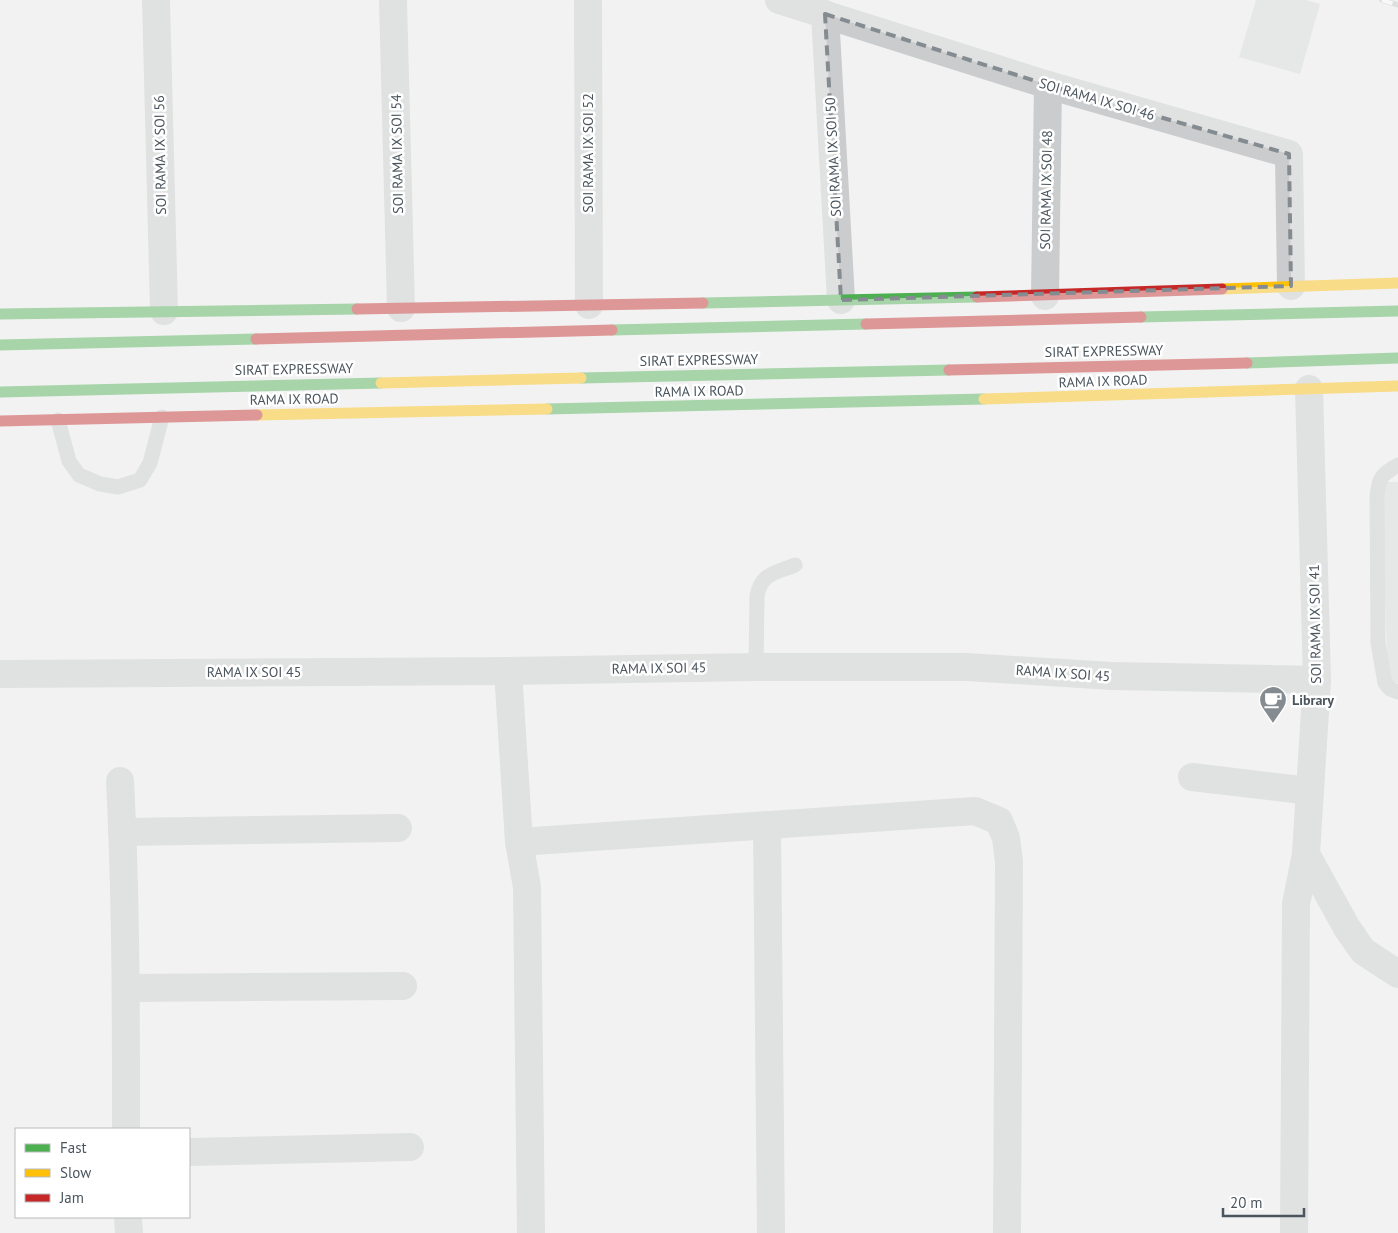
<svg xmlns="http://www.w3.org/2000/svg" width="1398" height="1233" viewBox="0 0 1398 1233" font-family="'PT Sans',sans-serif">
  <rect width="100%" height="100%" fill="#f2f2f2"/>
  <g fill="#d8d9da">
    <polygon points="1256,0 1306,0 1320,4 1300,74 1239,57"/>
    <polygon points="1381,482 1398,482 1398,683 1388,684"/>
  </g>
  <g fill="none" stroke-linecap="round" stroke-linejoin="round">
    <g stroke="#cacccd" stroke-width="15">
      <polyline points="58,420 69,461 79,475 100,484 118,487 140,480 150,463 162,417"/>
      <path d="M1398,465C1382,474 1379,477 1377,496L1378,643L1385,683L1390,689L1398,692"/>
      <path d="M756,667L757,596C761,573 776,573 795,565"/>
    </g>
    <g stroke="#cacccd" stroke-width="28">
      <polyline points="156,0 164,311"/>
      <polyline points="393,0 401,308"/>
      <polyline points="588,0 589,305"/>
      <polyline points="779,0 1048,85 1289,154 1291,286"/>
      <polyline points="825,14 841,300"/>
      <polyline points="1045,296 1048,85"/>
      <polyline points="1309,389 1317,680 1306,854 1347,928 1363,951 1398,974"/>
      <polyline points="508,671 519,842 527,887 531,1233"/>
      <polyline points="0,674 508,671 756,667 967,667 1112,676 1317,680"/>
      <polyline points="1192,777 1310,791"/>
      <path d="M120,781C126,897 126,1013 126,1129"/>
      <polyline points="767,825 771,1233"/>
      <polyline points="122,832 398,828"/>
      <polyline points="519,842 975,811 999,821 1006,838 1009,862 1007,1233"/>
      <polyline points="126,988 403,986"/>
      <polyline points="189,1152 410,1147"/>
      <polyline points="128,1217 129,1233"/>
      <polyline points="1294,1233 1296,904 1306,854"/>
    </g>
    <g stroke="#4caf50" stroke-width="11">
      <polyline points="703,303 977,297"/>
      <polyline points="0,314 357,309"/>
      <polyline points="1141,317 1398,311"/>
      <polyline points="612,330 866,324"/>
      <polyline points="0,345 256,339"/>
      <polyline points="1247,363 1398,358"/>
      <polyline points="581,378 949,370"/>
      <polyline points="0,392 381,383"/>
      <polyline points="547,409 984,399"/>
    </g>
    <g stroke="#ffc107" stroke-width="11">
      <polyline points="1222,289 1398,283"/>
      <polyline points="381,383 581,378"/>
      <polyline points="984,399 1398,386"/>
      <polyline points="257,415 547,409"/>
    </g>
    <g stroke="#c62828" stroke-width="11">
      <polyline points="977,297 1222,289"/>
      <polyline points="357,309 703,303"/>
      <polyline points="866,324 1141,317"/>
      <polyline points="256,339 612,330"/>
      <polyline points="949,370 1247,363"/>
      <polyline points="0,421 257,415"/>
    </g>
    <defs>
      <polyline id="rail" points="1382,0 1398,5"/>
    </defs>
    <use href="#rail" stroke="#c6c8c8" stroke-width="5.5"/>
    <use href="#rail" stroke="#fff" stroke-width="4" stroke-dasharray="11" stroke-linecap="butt"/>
  </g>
  <path d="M0 0H1398V1233H0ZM825,14L1048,85L1289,154L1291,286L841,300Z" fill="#f2f2f2" fill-opacity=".55" fill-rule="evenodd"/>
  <path fill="none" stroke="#858c91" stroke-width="4" stroke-dasharray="10 6" stroke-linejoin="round" d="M825,14L1048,85L1289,154L1291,286L841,300Z"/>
  <defs>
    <symbol id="cafe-pin" viewBox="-11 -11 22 30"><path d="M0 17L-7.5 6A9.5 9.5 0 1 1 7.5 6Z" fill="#858c91" stroke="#fff"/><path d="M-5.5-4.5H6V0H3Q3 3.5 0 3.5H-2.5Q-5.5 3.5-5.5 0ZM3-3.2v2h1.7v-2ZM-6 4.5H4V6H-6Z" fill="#fff"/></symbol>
  </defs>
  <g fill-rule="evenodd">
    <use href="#cafe-pin" x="1257" y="684" width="32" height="43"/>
  </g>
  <g text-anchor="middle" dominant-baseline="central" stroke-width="5" stroke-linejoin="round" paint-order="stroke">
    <g font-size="14" fill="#4b555d" stroke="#fff">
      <text transform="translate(1097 99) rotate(16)">SOI RAMA IX SOI 46</text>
      <text transform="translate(588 153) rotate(-90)">SOI RAMA IX SOI 52</text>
      <text transform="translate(397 154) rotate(-91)">SOI RAMA IX SOI 54</text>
      <text transform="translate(160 155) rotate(-91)">SOI RAMA IX SOI 56</text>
      <text transform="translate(833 157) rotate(-93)">SOI RAMA IX SOI 50</text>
      <text transform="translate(1046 190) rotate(-89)">SOI RAMA IX SOI 48</text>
      <text transform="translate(1104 351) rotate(-1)">SIRAT EXPRESSWAY</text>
      <text transform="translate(699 360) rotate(-1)">SIRAT EXPRESSWAY</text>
      <text transform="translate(294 369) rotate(-1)">SIRAT EXPRESSWAY</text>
      <text transform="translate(1103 381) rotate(-2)">RAMA IX ROAD</text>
      <text transform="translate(699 391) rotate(-1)">RAMA IX ROAD</text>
      <text transform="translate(294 399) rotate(-1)">RAMA IX ROAD</text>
      <text transform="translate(1315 624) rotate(-91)">SOI RAMA IX SOI 41</text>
      <text transform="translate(659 668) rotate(-1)">RAMA IX SOI 45</text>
      <text x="254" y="672">RAMA IX SOI 45</text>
      <text transform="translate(1063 673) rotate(4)">RAMA IX SOI 45</text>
    </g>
    <g font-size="14" font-weight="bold" fill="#4b555d" stroke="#fff" text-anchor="start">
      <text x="1292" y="700">Library</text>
    </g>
  </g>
  <rect x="15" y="1128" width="175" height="90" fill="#ffffff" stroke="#b7bbbe"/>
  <rect x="25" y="1144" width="25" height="8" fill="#4caf50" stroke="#b7bbbe"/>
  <text x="60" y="1153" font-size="15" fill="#4b555d">Fast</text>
  <rect x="25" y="1169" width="25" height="8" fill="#ffc107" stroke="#b7bbbe"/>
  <text x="60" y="1178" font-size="15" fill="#4b555d">Slow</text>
  <rect x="25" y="1194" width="25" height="8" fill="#c62828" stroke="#b7bbbe"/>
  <text x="60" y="1203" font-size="15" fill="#4b555d">Jam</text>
  <path d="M1223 1208v8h81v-8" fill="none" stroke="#4b555d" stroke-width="2.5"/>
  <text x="1230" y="1208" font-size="15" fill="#4b555d" stroke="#ffffff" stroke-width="4" paint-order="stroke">20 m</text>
</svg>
